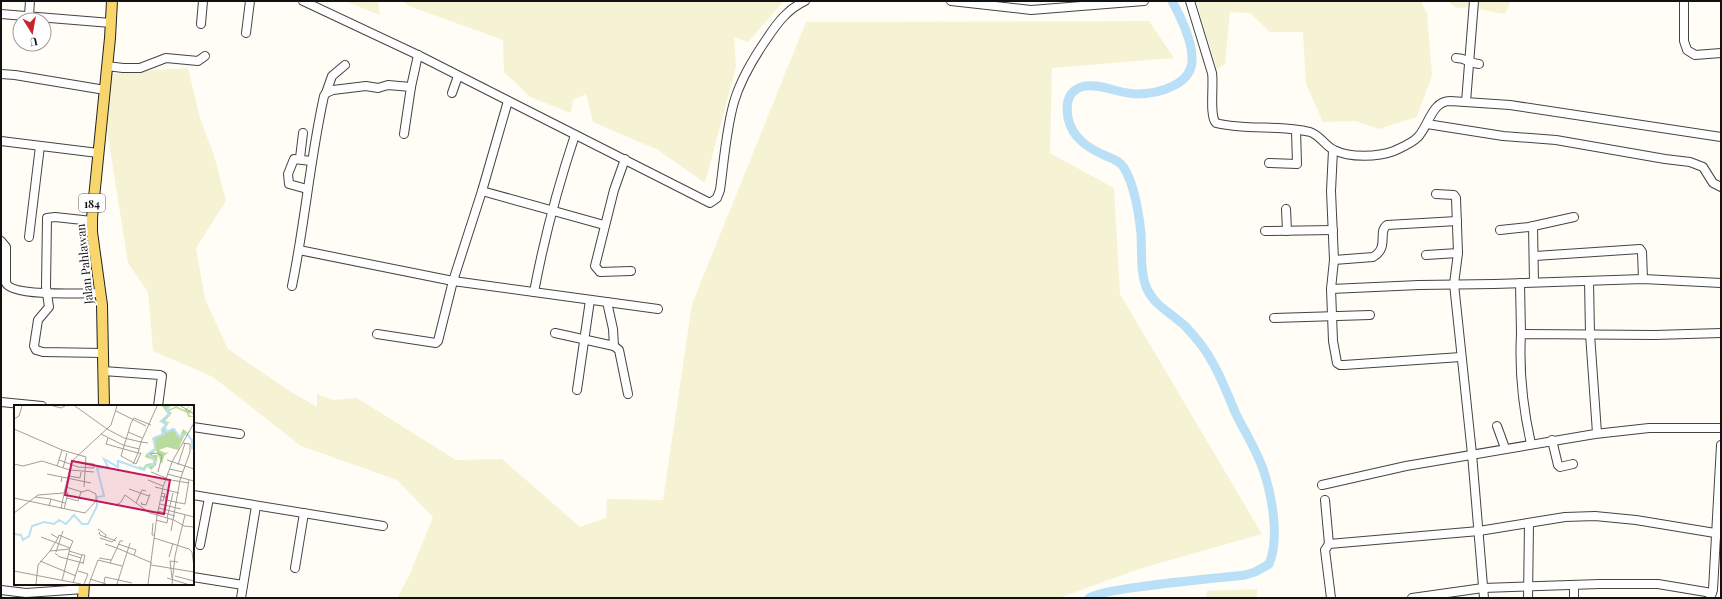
<svg xmlns="http://www.w3.org/2000/svg" width="1722" height="599" viewBox="0 0 1722 599" font-family="'Playfair Display',serif">
  <rect width="100%" height="100%" fill="#fffdf5"/>
  <g fill="#f6f3d4">
    <polygon points="345,1 378,1 380,15"/>
    <polygon points="402,1 784,1 748,42 734,37 736,67 705,183 658,150 593,122 586,94 573,100 571,113 530,97 504,72 503,40 409,6"/>
    <polygon points="1196,1 1421,1 1427,14 1432,75 1417,117 1379,129 1356,121 1323,122 1306,84 1303,32 1270,32 1250,13 1230,12 1225,64 1217,70"/>
    <polygon points="1448,1 1469,1 1469,7 1456,8"/>
    <polygon points="1478,1 1509,1 1510,3 1505,14 1477,9"/>
    <polygon points="1149,21 1174,58 1052,68 1050,153 1114,188 1120,294 1262,534 1142,568 1059,598 397,598 409,576 433,517 397,480 301,446 213,377 153,351 148,292 128,263 106,124 112,73 188,68 200,118 214,155 226,201 196,248 205,299 228,349 288,390 317,407 317,394 333,400 357,398 456,460 502,459 580,527 606,518 607,499 663,500 692,304 806,22"/>
    <polygon points="1257,589 1257,598 1206,598 1207,591"/>
  </g>
  <g fill="none" stroke-linecap="round" stroke-linejoin="round">
    <path stroke="#b9e0f7" stroke-width="9" d="M1089,598C1100,588 1222,578 1245,575L1255,572L1269,564C1280,539 1272,495 1263,469C1256,449 1244,431 1235,412C1225,388 1215,362 1199,342C1194,336 1189,330 1184,325C1171,313 1155,306 1147,289C1140,274 1142,250 1141,233C1139,215 1134,184 1124,168C1120,161 1113,159 1106,156C1088,148 1072,138 1068,118C1067,111 1066,103 1070,96C1071,93 1077,88 1081,87C1099,82 1119,94 1136,94C1158,94 1194,85 1192,57C1192,41 1180,15 1172,1"/>
    <defs>
      <g id="minor">
        <path d="M303,1L418,55L710,203L717,198L720,190C724,161 726,130 734,102C741,78 754,57 768,37C778,22 788,9 805,1"/>
        <polyline points="951,1 1031,10 1144,1"/>
        <path d="M1190,1L1212,73C1214,84 1209,116 1216,123C1247,131 1280,124 1310,132C1320,135 1325,146 1334,150C1350,158 1378,157 1394,151C1402,147 1411,144 1418,137C1429,125 1432,101 1450,101L1510,105L1721,137"/>
        <polyline points="1684,1 1684,41 1687,50 1695,55 1721,53"/>
        <polyline points="1,14 111,23"/>
        <polyline points="29,15 30,1"/>
        <polyline points="201,24 203,1"/>
        <polyline points="246,33 250,1"/>
        <path d="M1456,58C1466,58 1468,63 1479,64"/>
        <polyline points="107,66 123,68 140,68 166,58 198,61 205,56"/>
        <polyline points="1,74 15,75 105,90"/>
        <polyline points="411,87 418,55"/>
        <polyline points="326,93 332,76 345,65"/>
        <polyline points="452,93 458,76"/>
        <polyline points="1466,102 1474,1"/>
        <polyline points="1427,124 1503,136 1556,140 1665,159 1690,162 1703,167 1713,183 1721,187"/>
        <polyline points="1,141 98,153"/>
        <polyline points="1333,150 1331,191 1334,260 1331,289 1333,341 1337,363 1340,365 1344,365 1461,357"/>
        <polyline points="300,158 303,133"/>
        <polyline points="625,159 614,190 595,266 600,272 631,271"/>
        <polyline points="1269,163 1297,164 1296,130"/>
        <polyline points="307,189 289,184 288,174 294,159 311,161"/>
        <polyline points="482,191 604,225"/>
        <polyline points="1436,194 1454,195 1456,198 1458,253 1454,284 1472,454 1484,598"/>
        <polyline points="1286,209 1287,231"/>
        <polyline points="92,221 55,217 47,218 46,287 49,307 38,320 34,346 36,350 43,352 103,353"/>
        <polyline points="1533,226 1534,282"/>
        <polyline points="1500,230 1529,227 1574,217"/>
        <polyline points="1265,231 1333,230"/>
        <polyline points="29,237 40,146"/>
        <path d="M1,241L6,247V283C12,297 85,293 100,293"/>
        <polyline points="299,250 453,281 658,309"/>
        <polyline points="1426,255 1458,253"/>
        <polyline points="1535,256 1640,249 1642,252 1643,279"/>
        <path d="M1334,260L1373,257C1390,247 1377,232 1387,225L1457,221"/>
        <polyline points="1589,281 1590,334 1597,433"/>
        <polyline points="1520,283 1521,334"/>
        <path d="M292,286C305,223 310,159 324,96L326,93L333,90L366,86L378,88L388,85L411,87L404,134"/>
        <polyline points="1331,289 1419,285 1494,284 1643,279 1721,283"/>
        <path d="M534,292C544,239 558,186 575,135"/>
        <polyline points="1274,318 1370,315"/>
        <polyline points="555,333 614,346 613,329 607,302"/>
        <polyline points="377,334 436,343 438,341 453,281 482,191 508,101"/>
        <polyline points="614,346 619,350 628,394"/>
        <polyline points="103,371 160,375 162,376 158,406"/>
        <polyline points="577,390 590,300"/>
        <polyline points="1,402 42,406"/>
        <polyline points="1497,426 1505,448"/>
        <polyline points="193,427 240,434"/>
        <polyline points="1552,440 1558,465 1560,467 1573,464"/>
        <path d="M1531,444C1523,408 1519,370 1521,334L1655,335L1721,333"/>
        <polyline points="1322,485 1406,466 1595,434 1649,428 1721,428"/>
        <polyline points="193,495 383,526"/>
        <polyline points="1325,500 1329,544"/>
        <polyline points="200,545 209,498"/>
        <polyline points="295,568 304,513"/>
        <polyline points="193,577 243,585"/>
        <polyline points="1,590 26,593 84,589"/>
        <polyline points="241,598 256,506"/>
        <polyline points="1331,598 1325,550 1329,544 1479,531 1565,517 1595,516 1636,520 1721,534"/>
        <polyline points="1412,598 1483,588 1600,584 1658,584 1712,593"/>
        <polyline points="1528,598 1529,523"/>
        <polyline points="1574,598 1574,585"/>
        <polyline points="1710,598 1713,590 1721,445"/>
      </g>
      <g id="major">
        <polyline points="104,406 102,305 92,232 92,218 110,38 112,1"/>
        <polyline points="83,598 84,584"/>
      </g>
    </defs>
    <use href="#minor" stroke="#444" stroke-width="10"/>
    <use href="#major" stroke="#222" stroke-width="12"/>
    <use href="#minor" stroke="#fff" stroke-width="8"/>
    <use href="#major" stroke="#f9d66b" stroke-width="10"/>
  </g>
  <g text-anchor="middle" dominant-baseline="central" stroke-width="4" stroke-linejoin="round" paint-order="stroke">
    <rect fill="#fff" stroke="#585858" stroke-width="1" x="79" y="194" width="26" height="18" rx="3"/>
    <g font-size="11" font-weight="bold" fill="#111">
      <text x="92" y="203">184</text>
    </g>
    <g font-size="12" fill="#111" stroke="#fff">
      <text transform="translate(84 264) rotate(-96)">Jalan Pahlawan</text>
    </g>
  </g>
  <g transform="translate(14 405)">
    <rect width="180" height="180" fill="#fffdf5"/>
    <path d="M148,1H157L154,3L156,4L162,1L170,5L176,1L173,5L175,6L179,1L175,10L180,12H174L173,8L162,3L155,6L158,8L151,16L157,18H153L151,27L159,23L166,31L169,24L174,28L171,29L164,45L153,42L145,45L151,48L155,47L150,51L148,59L142,45L137,50H144L142,60L137,65L134,62L128,65L124,60L129,63L132,59L139,58V55L131,52L132,49L141,43L138,33L148,30L147,24L151,20L146,16L154,9Z" fill="#b9dc9c"/>
    <path fill="none" stroke="#b9e0f7" stroke-width="2" d="M151,22L153,27L160,24L165,32L173,29L178,35V44M0,129L7,130L9,135L15,131L18,121L30,117L40,119L45,115L52,119L60,110L68,119H74L83,101V92L90,91L83,63L94,62L90,54L104,62V56L130,65L133,61L139,60L141,56L134,49L141,44L140,33L150,29L148,25L153,19L147,16L155,9L153,4L156,1"/>
    <path fill="none" stroke="#a09f9a" stroke-width="1" d="M39,1L47,3L51,1M61,1L93,24L110,33L127,37L143,1M167,1L180,9M102,6L132,21M0,14L5,11L8,1M0,24L48,45L72,52L70,82M114,27L128,33M87,29L109,40L125,44M94,33L92,39L124,48L127,37L134,38M124,48H127L122,59L107,51L117,18L120,13L137,20M136,49L143,48L148,51L144,67M45,55L64,62L80,63M153,55L180,64M58,56L80,59V63M0,59L9,61L28,56L56,65L80,67M119,59L124,48M164,60L171,38M43,61L48,45M49,63L53,48M155,64L169,67M137,67L152,73M33,69L48,72M153,69L180,76M55,71L66,73L67,67M151,74L175,78M134,75L149,81M47,77L48,72L77,78M52,82L68,87L74,85L82,89V96L102,100L107,97L111,90L136,108L160,115L170,121L180,122M141,82L165,88M115,84L135,91M147,91L152,92V95L171,99L175,75M21,92L37,94M0,93L71,108L82,96M53,93L64,96L67,87M147,95L149,96L151,89L148,88M128,97L127,99L132,100L136,89M122,98L128,85L132,86M146,99L167,104M35,101L37,94L51,98M145,103L180,112M47,104L50,89M50,104L54,88L50,87M144,106L161,111M0,108L24,90L50,88L58,56L97,20L103,1M153,113L159,88M142,115L153,118L154,113M139,118L138,130H141M84,124L92,130L91,133M157,126L166,75L176,47V39L169,38M85,127L86,130L102,136M27,132L56,143L48,176M44,133L45,130L59,136L56,143M86,133L98,137L103,132M140,133L175,144L178,147L180,162M91,139L103,143L106,136H109M104,139L122,145L120,150M36,146L56,144M55,146L68,150L59,178M42,147L49,126M41,148L46,152L69,158M54,149L67,153M68,150H71L69,159M155,152L159,138M85,153L97,155M26,156L62,171M96,158L108,161M137,160L180,167M0,166L67,179M64,166L74,169L70,179M161,171L180,176M153,173L173,179M158,173L156,156L164,157M76,174L92,179M90,178L91,172L118,178M22,179L24,160L36,146L44,133L37,129M75,179L84,155L96,158L103,143L138,158M103,179L116,138M134,179L143,111L149,82L158,57L180,18M158,179L161,151L171,110"/>
    <path fill="#c2185b" fill-opacity="0.15" stroke="#c2185b" stroke-width="2" d="M58,56L156,75L150,109L51,90Z"/>
    <rect width="180" height="180" fill="none" stroke="#111" stroke-width="2"/>
  </g>
  <rect width="1722" height="599" fill="none" stroke="#111111" stroke-width="4"/>
  <g transform="translate(32 32) rotate(169)"><circle r="19" fill="#ffffff" stroke="#a0a0a0"/>
  <path d="M0-3L7 15L0 10L-7 15Z" fill="#c4262e"/>
  <text y="-6" font-size="11" font-weight="bold" text-anchor="middle" fill="#111111">U</text>
  </g>
</svg>
